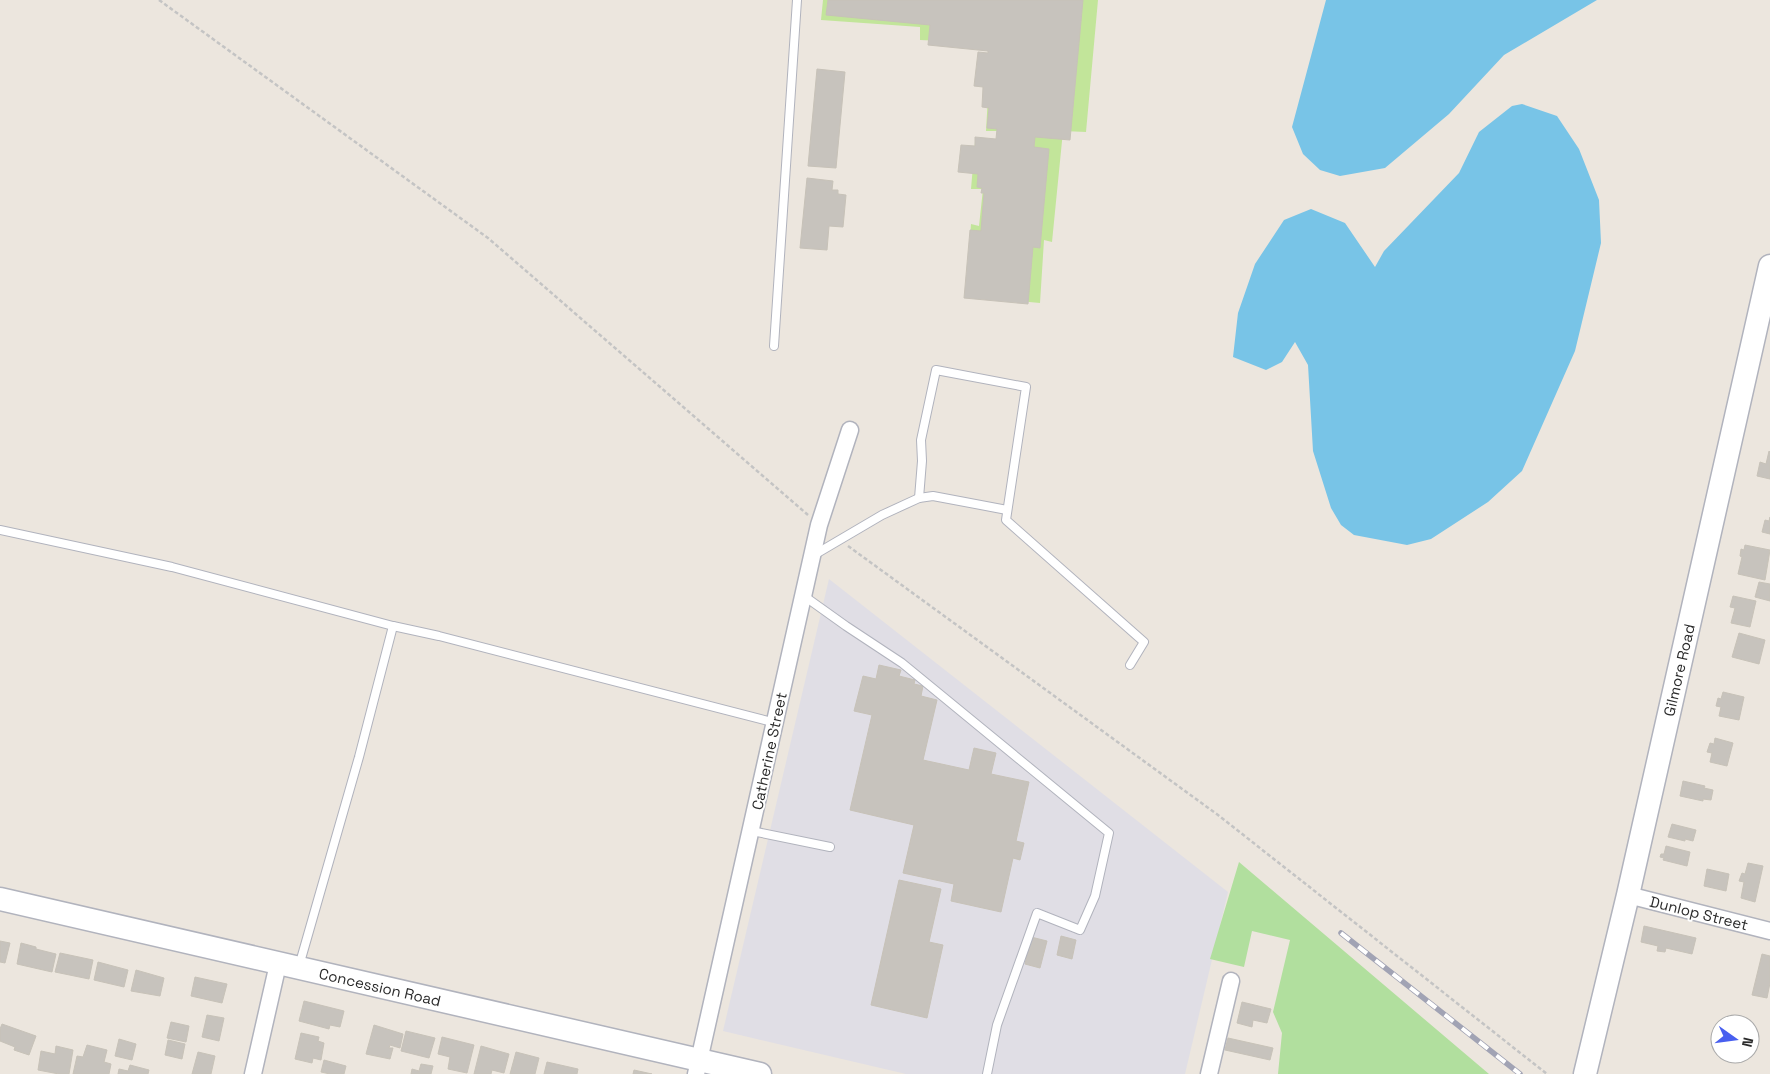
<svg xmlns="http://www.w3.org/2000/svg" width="1770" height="1074" viewBox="0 0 1770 1074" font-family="'Space Grotesk',sans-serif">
  <rect width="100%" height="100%" fill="#ece6de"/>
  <polygon fill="#e0dee5" points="829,579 1228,892 1185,1074 906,1074 723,1031"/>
  <polygon fill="#b1df9e" points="1239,862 1489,1074 1278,1074 1282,1033 1273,1012 1290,940 1252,931 1244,967 1210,959"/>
  <polygon fill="#c2e59a" points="823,0 1098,0 1086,132 1063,131 1052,242 1044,240 1040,303 966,296 971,224 979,226 983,189 971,189 975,142 1002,145 1002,131 986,131 991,43 920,40 920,27 821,20"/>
  <g fill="#78c4e7">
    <polygon points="1326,0 1597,0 1504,55 1449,114 1385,168 1340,176 1320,170 1303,154 1292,127"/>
    <polygon points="1522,104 1557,116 1579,149 1599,200 1601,243 1575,351 1522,471 1488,502 1431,539 1407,545 1354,535 1341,525 1331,508 1313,451 1308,365 1295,342 1282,362 1266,370 1233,357 1238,313 1255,264 1284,220 1311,209 1345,223 1375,267 1384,251 1459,173 1479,132 1512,106"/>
  </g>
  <g fill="#c7c3bd" stroke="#c7c2b8">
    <polygon points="828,0 1083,0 1070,140 1035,137 1034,147 1049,149 1040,248 1033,247 1028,304 964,298 970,230 981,231 984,193 981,193 982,188 977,187 978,174 958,172 961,145 975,146 975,137 996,139 997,129 987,128 989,108 982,107 983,87 974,86 978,52 988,53 988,51 928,45 930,25 826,15"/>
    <polygon points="817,69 845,72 836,168 808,166"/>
    <polygon points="807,178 833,181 832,190 838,190 838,194 846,195 843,227 829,226 827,250 800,248"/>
    <polygon points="1769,451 1770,452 1770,479 1757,476 1760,462 1766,464"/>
    <polygon points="1770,517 1770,534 1762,532 1765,520 1769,521"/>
    <polygon points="1745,545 1770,550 1765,580 1738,574 1742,557 1740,556 1741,549 1744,550"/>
    <polygon points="1759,582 1770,584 1770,601 1755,597"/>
    <polygon points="1733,596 1756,601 1750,627 1731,623 1735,608 1730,607"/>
    <polygon points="1739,633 1765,640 1759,664 1732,657"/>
    <polygon points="879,665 901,670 899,676 915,680 914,684 923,686 921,696 937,700 923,760 969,770 974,748 996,753 991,774 1029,782 1016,841 1024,843 1020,860 1013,858 1001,912 951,901 954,884 903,873 914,825 850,810 872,715 854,711 863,676 876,679"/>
    <polygon points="1723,692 1744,697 1739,720 1719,716 1721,707 1716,706 1718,698 1721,699"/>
    <polygon points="1715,738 1733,743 1727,766 1710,762 1712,753 1707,752 1710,743 1714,744"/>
    <polygon points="1683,781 1705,786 1704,788 1713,790 1711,800 1703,799 1703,801 1680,796"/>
    <polygon points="1672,824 1696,830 1693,841 1685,839 1685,841 1668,837"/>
    <polygon points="1666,846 1690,852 1687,866 1663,860 1664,858 1660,857 1661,854 1664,854"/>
    <polygon points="1748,863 1763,866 1755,902 1741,898 1744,882 1739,881 1742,873 1745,874"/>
    <polygon points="1707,869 1729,874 1726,891 1704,886"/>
    <polygon points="899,880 941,889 929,942 943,945 927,1018 871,1005"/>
    <polygon points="1644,926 1696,938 1692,954 1666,948 1665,952 1657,951 1658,946 1641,942"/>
    <polygon points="1061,936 1076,940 1072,959 1057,955"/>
    <polygon points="1031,937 1047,941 1040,968 1025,964"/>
    <polygon points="0,941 10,943 5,963 0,962"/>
    <polygon points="21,943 36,947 36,949 56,954 52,972 17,964"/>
    <polygon points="60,953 93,960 89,979 55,972"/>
    <polygon points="1762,954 1770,956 1770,983 1767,998 1752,995"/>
    <polygon points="98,962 128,970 124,987 94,980"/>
    <polygon points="136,970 164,978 160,996 131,991"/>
    <polygon points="195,977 227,984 222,1003 191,996"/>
    <polygon points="304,1001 344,1011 340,1027 330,1025 329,1029 299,1021"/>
    <polygon points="1242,1002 1271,1009 1267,1023 1253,1020 1252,1027 1237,1023"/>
    <polygon points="207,1015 224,1018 219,1041 202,1037"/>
    <polygon points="171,1022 189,1026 186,1042 167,1038"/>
    <polygon points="2,1024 36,1036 29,1055 14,1050 15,1047 0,1041 0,1029"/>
    <polygon points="374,1025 403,1034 400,1048 390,1045 389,1048 393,1048 390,1059 366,1054"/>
    <polygon points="406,1031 435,1038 429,1058 401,1051"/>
    <polygon points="301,1033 319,1037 318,1041 324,1043 321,1060 313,1058 312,1063 295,1059"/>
    <polygon points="442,1037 474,1045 467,1073 448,1069 450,1057 438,1054"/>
    <polygon points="1228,1038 1273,1048 1270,1060 1225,1050"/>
    <polygon points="119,1039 136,1044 132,1060 115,1056"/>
    <polygon points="168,1040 185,1044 182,1059 165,1055"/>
    <polygon points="87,1045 107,1050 104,1062 111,1064 109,1074 73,1074 77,1056 83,1057"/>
    <polygon points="56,1046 73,1050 69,1074 59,1074 38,1070 41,1051 55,1054"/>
    <polygon points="481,1046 509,1054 504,1073 492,1070 491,1074 474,1074"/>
    <polygon points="198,1052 215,1056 211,1074 192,1074"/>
    <polygon points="516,1052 539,1058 535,1074 510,1074"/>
    <polygon points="324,1060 346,1066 344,1074 330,1074 321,1072"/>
    <polygon points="547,1062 578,1069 577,1074 544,1074"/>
    <polygon points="421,1064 433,1066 431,1074 411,1074 412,1069 419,1071"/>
    <polygon points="130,1065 149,1070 148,1074 118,1074 119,1069 128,1071"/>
    <polygon points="634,1070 652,1074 633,1074"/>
  </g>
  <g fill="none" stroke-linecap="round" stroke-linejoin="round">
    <defs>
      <g id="lane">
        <polyline points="774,346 797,0"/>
        <polyline points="919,498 922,461 921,440 936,370 1026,387 1006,520 1144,642 1130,665"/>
        <polyline points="0,530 172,567 393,626 439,636 776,723"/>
        <polyline points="814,555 882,515 919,498 933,496 1007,510"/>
        <polyline points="804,596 846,626 902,663 1109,833 1095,896 1080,930 1037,913 997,1025 987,1074"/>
        <polyline points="752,831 830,847"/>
        <polyline points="299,966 359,757 393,626"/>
      </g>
      <g id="street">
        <polyline points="1628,895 1770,931"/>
        <polyline points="253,1074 278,964"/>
        <polyline points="696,1074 819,525 850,430"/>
        <polyline points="1209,1074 1231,981"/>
      </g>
      <g id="secondary">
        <polyline points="0,899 760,1074"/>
        <polyline points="1585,1074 1628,895 1770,266"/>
      </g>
    </defs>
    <use href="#lane" stroke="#b1b3bd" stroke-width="10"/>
    <use href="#street" stroke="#b1b3bd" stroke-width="19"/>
    <use href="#secondary" stroke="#b1b3bd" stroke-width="25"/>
    <g stroke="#c4c4c4" stroke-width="2.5" stroke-dasharray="4 2.5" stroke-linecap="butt">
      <polyline points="159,0 488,238 808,515"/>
      <polyline points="848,546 1218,815 1547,1074"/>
    </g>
    <use href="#lane" stroke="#fff" stroke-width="8"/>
    <use href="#street" stroke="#fff" stroke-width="16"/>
    <use href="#secondary" stroke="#fff" stroke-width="22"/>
    <defs>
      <polyline id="rail" points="1341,933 1520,1074"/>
    </defs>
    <use href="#rail" stroke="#a1a3b4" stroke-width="5.5"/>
    <use href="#rail" stroke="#fff" stroke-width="4" stroke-dasharray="11" stroke-linecap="butt"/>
  </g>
  <g text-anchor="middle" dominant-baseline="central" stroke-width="4" stroke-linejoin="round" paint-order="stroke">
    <g font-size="15" fill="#2b2b2b" stroke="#fff">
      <text transform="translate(1679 670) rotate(-77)">Gilmore Road</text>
      <text transform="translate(769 751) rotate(-78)">Catherine Street</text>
      <text transform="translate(1699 913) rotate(14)">Dunlop Street</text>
      <text transform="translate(380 987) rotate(13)">Concession Road</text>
    </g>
  </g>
  <g transform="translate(1735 1039) rotate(104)"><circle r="24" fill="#ffffff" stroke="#aaaaaa"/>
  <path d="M0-4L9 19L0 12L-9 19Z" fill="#485fef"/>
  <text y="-8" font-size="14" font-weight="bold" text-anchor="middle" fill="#2b2b2b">N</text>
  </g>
</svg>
